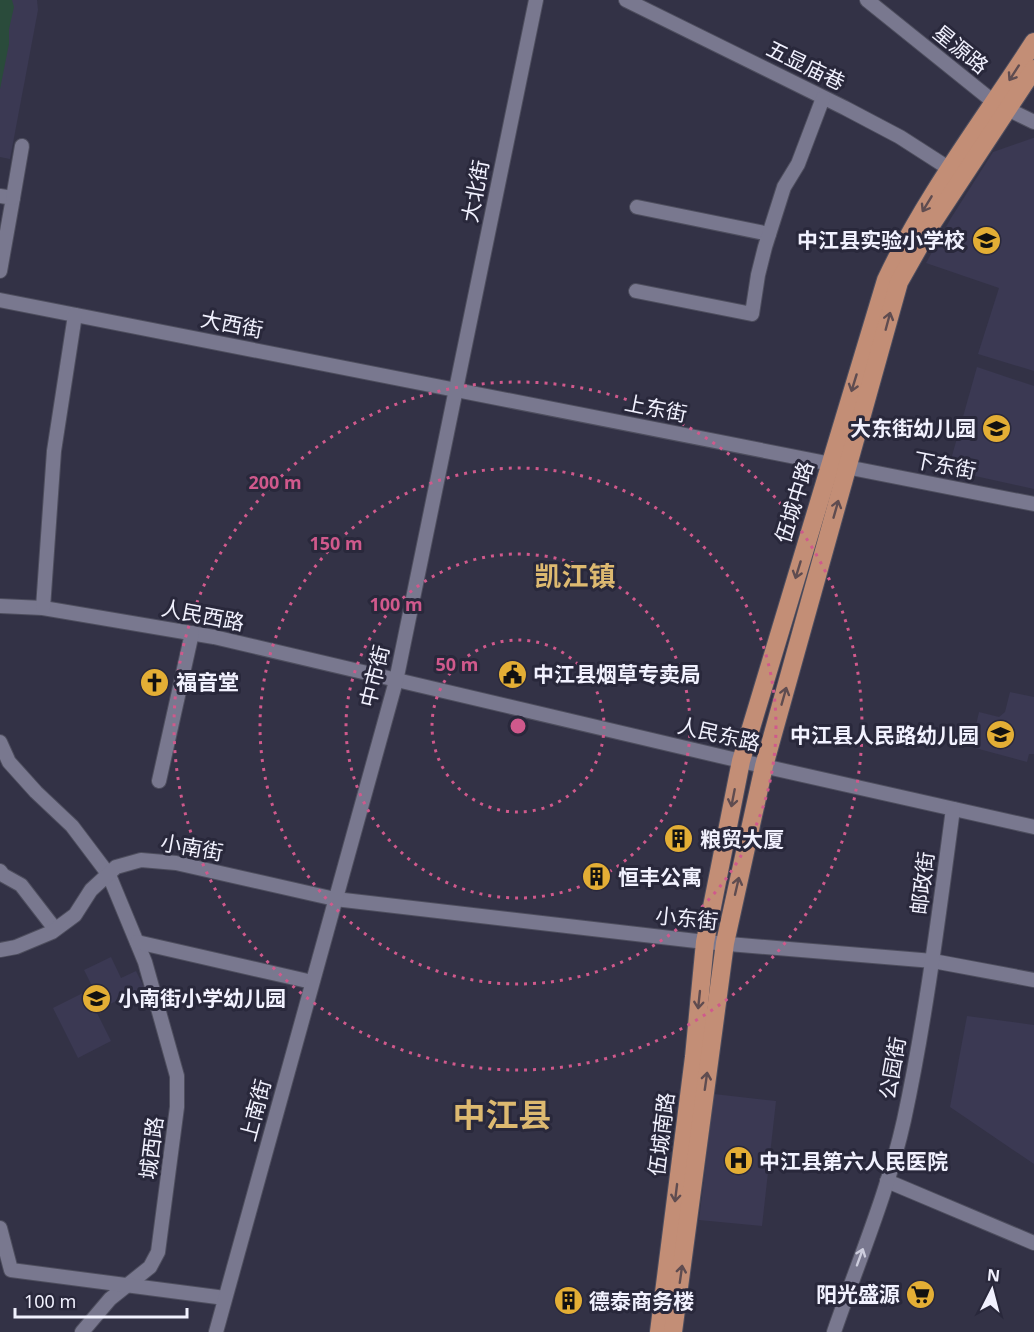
<svg xmlns="http://www.w3.org/2000/svg" width="1034" height="1332" viewBox="0 0 1034 1332" font-family="'Noto Sans','Noto Sans SC',sans-serif">
  <rect width="100%" height="100%" fill="#333246"/>
  <g fill="#3b3953">
    <polygon points="0,0 37,0 38,10 10,159 0,157"/>
    <polygon points="1033,138 1034,138 1034,371 978,354 999,288 926,263 951,218 993,152"/>
    <polygon points="977,367 1034,386 1034,489 948,470"/>
    <polygon points="1010,692 1034,697 1034,754 1029,754 1027,762 964,745 968,724 976,725 979,712 999,717 1005,712"/>
    <polygon points="111,957 121,978 136,971 144,987 96,1011 111,1041 78,1058 53,1008 93,988 84,970"/>
    <polygon points="967,1016 1034,1025 1034,1164 950,1107"/>
    <polygon points="714,1094 776,1101 762,1226 699,1220"/>
  </g>
  <polygon fill="#2a4b3b" points="0,0 12,0 14,7 9,29 9,44 0,89"/>
  <g fill="none" stroke-linecap="round" stroke-linejoin="round">
    <defs>
      <g id="minor">
        <polyline points="626,0 845,108 900,137 956,173"/>
        <polyline points="867,0 995,103 1034,122"/>
        <polyline points="0,196 13,198 0,271"/>
        <polyline points="13,198 22,146"/>
        <polyline points="637,207 769,234"/>
        <polyline points="636,291 752,314 758,275 765,247 784,187 798,164 823,98"/>
        <polyline points="0,300 1034,504"/>
        <polyline points="0,606 43,608 214,637 741,761 1034,827"/>
        <polyline points="43,608 54,451 75,315"/>
        <polyline points="0,742 9,762 36,792 72,826 109,875 145,962 177,1076 177,1107 158,1252 150,1267 110,1299 82,1332"/>
        <polyline points="159,781 192,633"/>
        <polyline points="0,871 3,875 21,885 55,929"/>
        <polyline points="137,942 312,982"/>
        <polyline points="0,950 16,947 52,932 75,915 91,890 116,867 141,860 176,863 335,899 705,942 933,961 1034,980"/>
        <polyline points="887,1181 1034,1243"/>
        <polyline points="0,1228 11,1270 225,1298"/>
        <polyline points="216,1332 396,681 536,0"/>
        <path d="M834,1332C858,1262 888,1192 904,1120C926,1018 939,913 953,809"/>
      </g>
      <g id="major">
        <path d="M659,1332L694,1057L705,942L741,761L886,280C926,195 983,121 1034,42"/>
        <polyline points="673,1332 725,943 764,766 899,282 933,222 1034,69"/>
      </g>
    </defs>
    <use href="#minor" stroke="#4e4e5e" stroke-width="16"/>
    <use href="#major" stroke="#4e4e5e" stroke-width="20"/>
    <use href="#minor" stroke="#79788f" stroke-width="14"/>
    <use href="#major" stroke="#c38e76" stroke-width="18"/>
  </g>
  <defs><path id="oneway-shaft" d="M-6 0H5M1.5-3L5.5 0L1.5 3" fill="none" stroke-width="1.6" stroke-linecap="round" stroke-linejoin="round" transform="scale(1.5)"/></defs>
  <g stroke="#5f4c50">
    <use href="#oneway-shaft" transform="translate(1014 73) rotate(123)"/>
    <use href="#oneway-shaft" transform="translate(927 204) rotate(121)"/>
    <use href="#oneway-shaft" transform="translate(888 321) rotate(-75)"/>
    <use href="#oneway-shaft" transform="translate(854 383) rotate(107)"/>
    <use href="#oneway-shaft" transform="translate(836 509) rotate(-74)"/>
    <use href="#oneway-shaft" transform="translate(798 570) rotate(107)"/>
    <use href="#oneway-shaft" transform="translate(784 696) rotate(-74)"/>
    <use href="#oneway-shaft" transform="translate(733 798) rotate(101)"/>
    <use href="#oneway-shaft" transform="translate(737 886) rotate(-77)"/>
    <use href="#oneway-shaft" transform="translate(699 1000) rotate(96)"/>
    <use href="#oneway-shaft" transform="translate(706 1081) rotate(-82)"/>
    <use href="#oneway-shaft" transform="translate(676 1193) rotate(97)"/>
    <use href="#oneway-shaft" transform="translate(681 1274) rotate(-82)"/>
  </g>
  <use stroke="#cdcddd" href="#oneway-shaft" transform="translate(860 1257) rotate(-70)"/>
  <g fill="none" stroke="#d0598c" stroke-width="3" stroke-dasharray="3 6">
    <circle cx="518" cy="726" r="86"/>
    <circle cx="518" cy="726" r="172"/>
    <circle cx="518" cy="726" r="258"/>
    <circle cx="518" cy="726" r="344"/>
  </g>
  <defs>
    <symbol id="school-disc" viewBox="-11 -11 22 22"><circle r="9.5" fill="#e3ae35" stroke="#29283b"/><path d="M0-5L7-2L0 1L-7-2ZM-4 1L0 2.5L4 1V4Q0 6-4 4Z" fill="#111"/></symbol>
    <symbol id="civic-disc" viewBox="-11 -11 22 22"><circle r="9.5" fill="#e3ae35" stroke="#29283b"/><path d="M-.6-6.5H3V-4.5H.6V-3L4-1V1h2V6H-6V1h2V-1L-.6-3ZM-1.2 2.5V6h2.4V2.5Z" fill="#111"/></symbol>
    <symbol id="church-disc" viewBox="-11 -11 22 22"><circle r="9.5" fill="#e3ae35" stroke="#29283b"/><path d="M-1.2-6h2.4v3.5h3.3v2.4h-3.3V6h-2.4V-.1h-3.3v-2.4h3.3Z" fill="#111"/></symbol>
    <symbol id="building-disc" viewBox="-11 -11 22 22"><circle r="9.5" fill="#e3ae35" stroke="#29283b"/><path d="M-4-6H4V6H1V3H-1V6H-4ZM-2.5-4.3h1.7v1.8h-1.7ZM.8-4.3h1.7v1.8H.8ZM-2.5-1h1.7V.8h-1.7ZM.8-1h1.7V.8H.8Z" fill="#111"/></symbol>
    <symbol id="hospital-disc" viewBox="-11 -11 22 22"><circle r="9.5" fill="#e3ae35" stroke="#29283b"/><path d="M-5-5h3v3.5h4V-5h3V5h-3V1.5h-4V5h-3Z" fill="#111"/></symbol>
    <symbol id="supermarket-disc" viewBox="-11 -11 22 22"><circle r="9.5" fill="#e3ae35" stroke="#29283b"/><path d="M-6-5.5h2.5l.6 2H6L4.5 2H-2.5L-4.4-4H-6ZM-1.5 3.2a1.3 1.3 0 1 0 .1 0ZM3 3.2a1.3 1.3 0 1 0 .1 0Z" fill="#111"/></symbol>
  </defs>
  <g fill-rule="evenodd">
    <use href="#school-disc" x="970" y="224" width="33" height="33"/>
    <use href="#school-disc" x="980" y="412" width="33" height="33"/>
    <use href="#civic-disc" x="496" y="658" width="33" height="33"/>
    <use href="#church-disc" x="138" y="666" width="33" height="33"/>
    <use href="#school-disc" x="984" y="718" width="33" height="33"/>
    <use href="#building-disc" x="662" y="822" width="33" height="33"/>
    <use href="#building-disc" x="580" y="860" width="33" height="33"/>
    <use href="#school-disc" x="80" y="982" width="33" height="33"/>
    <use href="#hospital-disc" x="722" y="1144" width="33" height="33"/>
    <use href="#supermarket-disc" x="904" y="1278" width="33" height="33"/>
    <use href="#building-disc" x="552" y="1284" width="33" height="33"/>
  </g>
  <g text-anchor="middle" dominant-baseline="central" stroke-width="6" stroke-linejoin="round" paint-order="stroke">
    <g font-size="21" fill="#f1f1fe" stroke="#29283b">
      <text transform="translate(961 49) rotate(39)">星源路</text>
      <text transform="translate(806 65) rotate(26)">五显庙巷</text>
      <text transform="translate(475 191) rotate(-79)">大北街</text>
      <text transform="translate(232 324) rotate(11)">大西街</text>
      <text transform="translate(656 408) rotate(11)">上东街</text>
      <text transform="translate(945 465) rotate(11)">下东街</text>
      <text transform="translate(794 502) rotate(-73)">伍城中路</text>
      <text transform="translate(203 615) rotate(11)">人民西路</text>
      <text transform="translate(374 676) rotate(-76)">中市街</text>
      <text transform="translate(719 734) rotate(13)">人民东路</text>
      <text transform="translate(192 847) rotate(10)">小南街</text>
      <text transform="translate(922 883) rotate(-83)">邮政街</text>
      <text transform="translate(687 918) rotate(6)">小东街</text>
      <text transform="translate(892 1068) rotate(-80)">公园街</text>
      <text transform="translate(255 1110) rotate(-75)">上南街</text>
      <text transform="translate(661 1134) rotate(-83)">伍城南路</text>
      <text transform="translate(151 1148) rotate(-83)">城西路</text>
    </g>
    <g font-size="21" font-weight="bold" fill="#f1f1fe" stroke="#29283b" text-anchor="start">
      <text x="965" y="240" text-anchor="end">中江县实验小学校</text>
      <text x="976" y="428" text-anchor="end">大东街幼儿园</text>
      <text x="533" y="674">中江县烟草专卖局</text>
      <text x="176" y="682">福音堂</text>
      <text x="979" y="735" text-anchor="end">中江县人民路幼儿园</text>
      <text x="700" y="839">粮贸大厦</text>
      <text x="618" y="877">恒丰公寓</text>
      <text x="118" y="998">小南街小学幼儿园</text>
      <text x="759" y="1161">中江县第六人民医院</text>
      <text x="900" y="1294" text-anchor="end">阳光盛源</text>
      <text x="589" y="1301">德泰商务楼</text>
    </g>
    <g font-size="27" font-weight="bold" fill="#ddb970" stroke="#29283b">
      <text x="575" y="575">凯江镇</text>
    </g>
    <g font-size="33" font-weight="bold" fill="#ddb970" stroke="#29283b">
      <text x="502" y="1114">中江县</text>
    </g>
  </g>
  <circle cx="518" cy="726" r="9" fill="#d0598c" stroke="#29283b" stroke-width="3"/>
  <g font-size="18" text-anchor="middle" font-weight="bold" fill="#d0598c" stroke="#29283b" stroke-width="6" stroke-linejoin="round" paint-order="stroke">
    <text x="275" y="489">200 m</text>
    <text x="336" y="550">150 m</text>
    <text x="396" y="611">100 m</text>
    <text x="457" y="671">50 m</text>
  </g>
  <g transform="translate(992 1290) rotate(6)" stroke="#29283b" stroke-width="4.5" paint-order="stroke">
  <path d="M0-4.5L10 22L0 15L-10 22Z" fill="#f1f1fe"/>
  <text y="-9" font-size="16" font-weight="bold" text-anchor="middle" fill="#f1f1fe">N</text>
  </g>
  <path d="M15 1308v9h172v-9" fill="none" stroke="#f1f1fe" stroke-width="3"/>
  <text x="24" y="1308" font-size="18" fill="#f1f1fe" stroke="#29283b" stroke-width="4.5" paint-order="stroke">100 m</text>
</svg>
